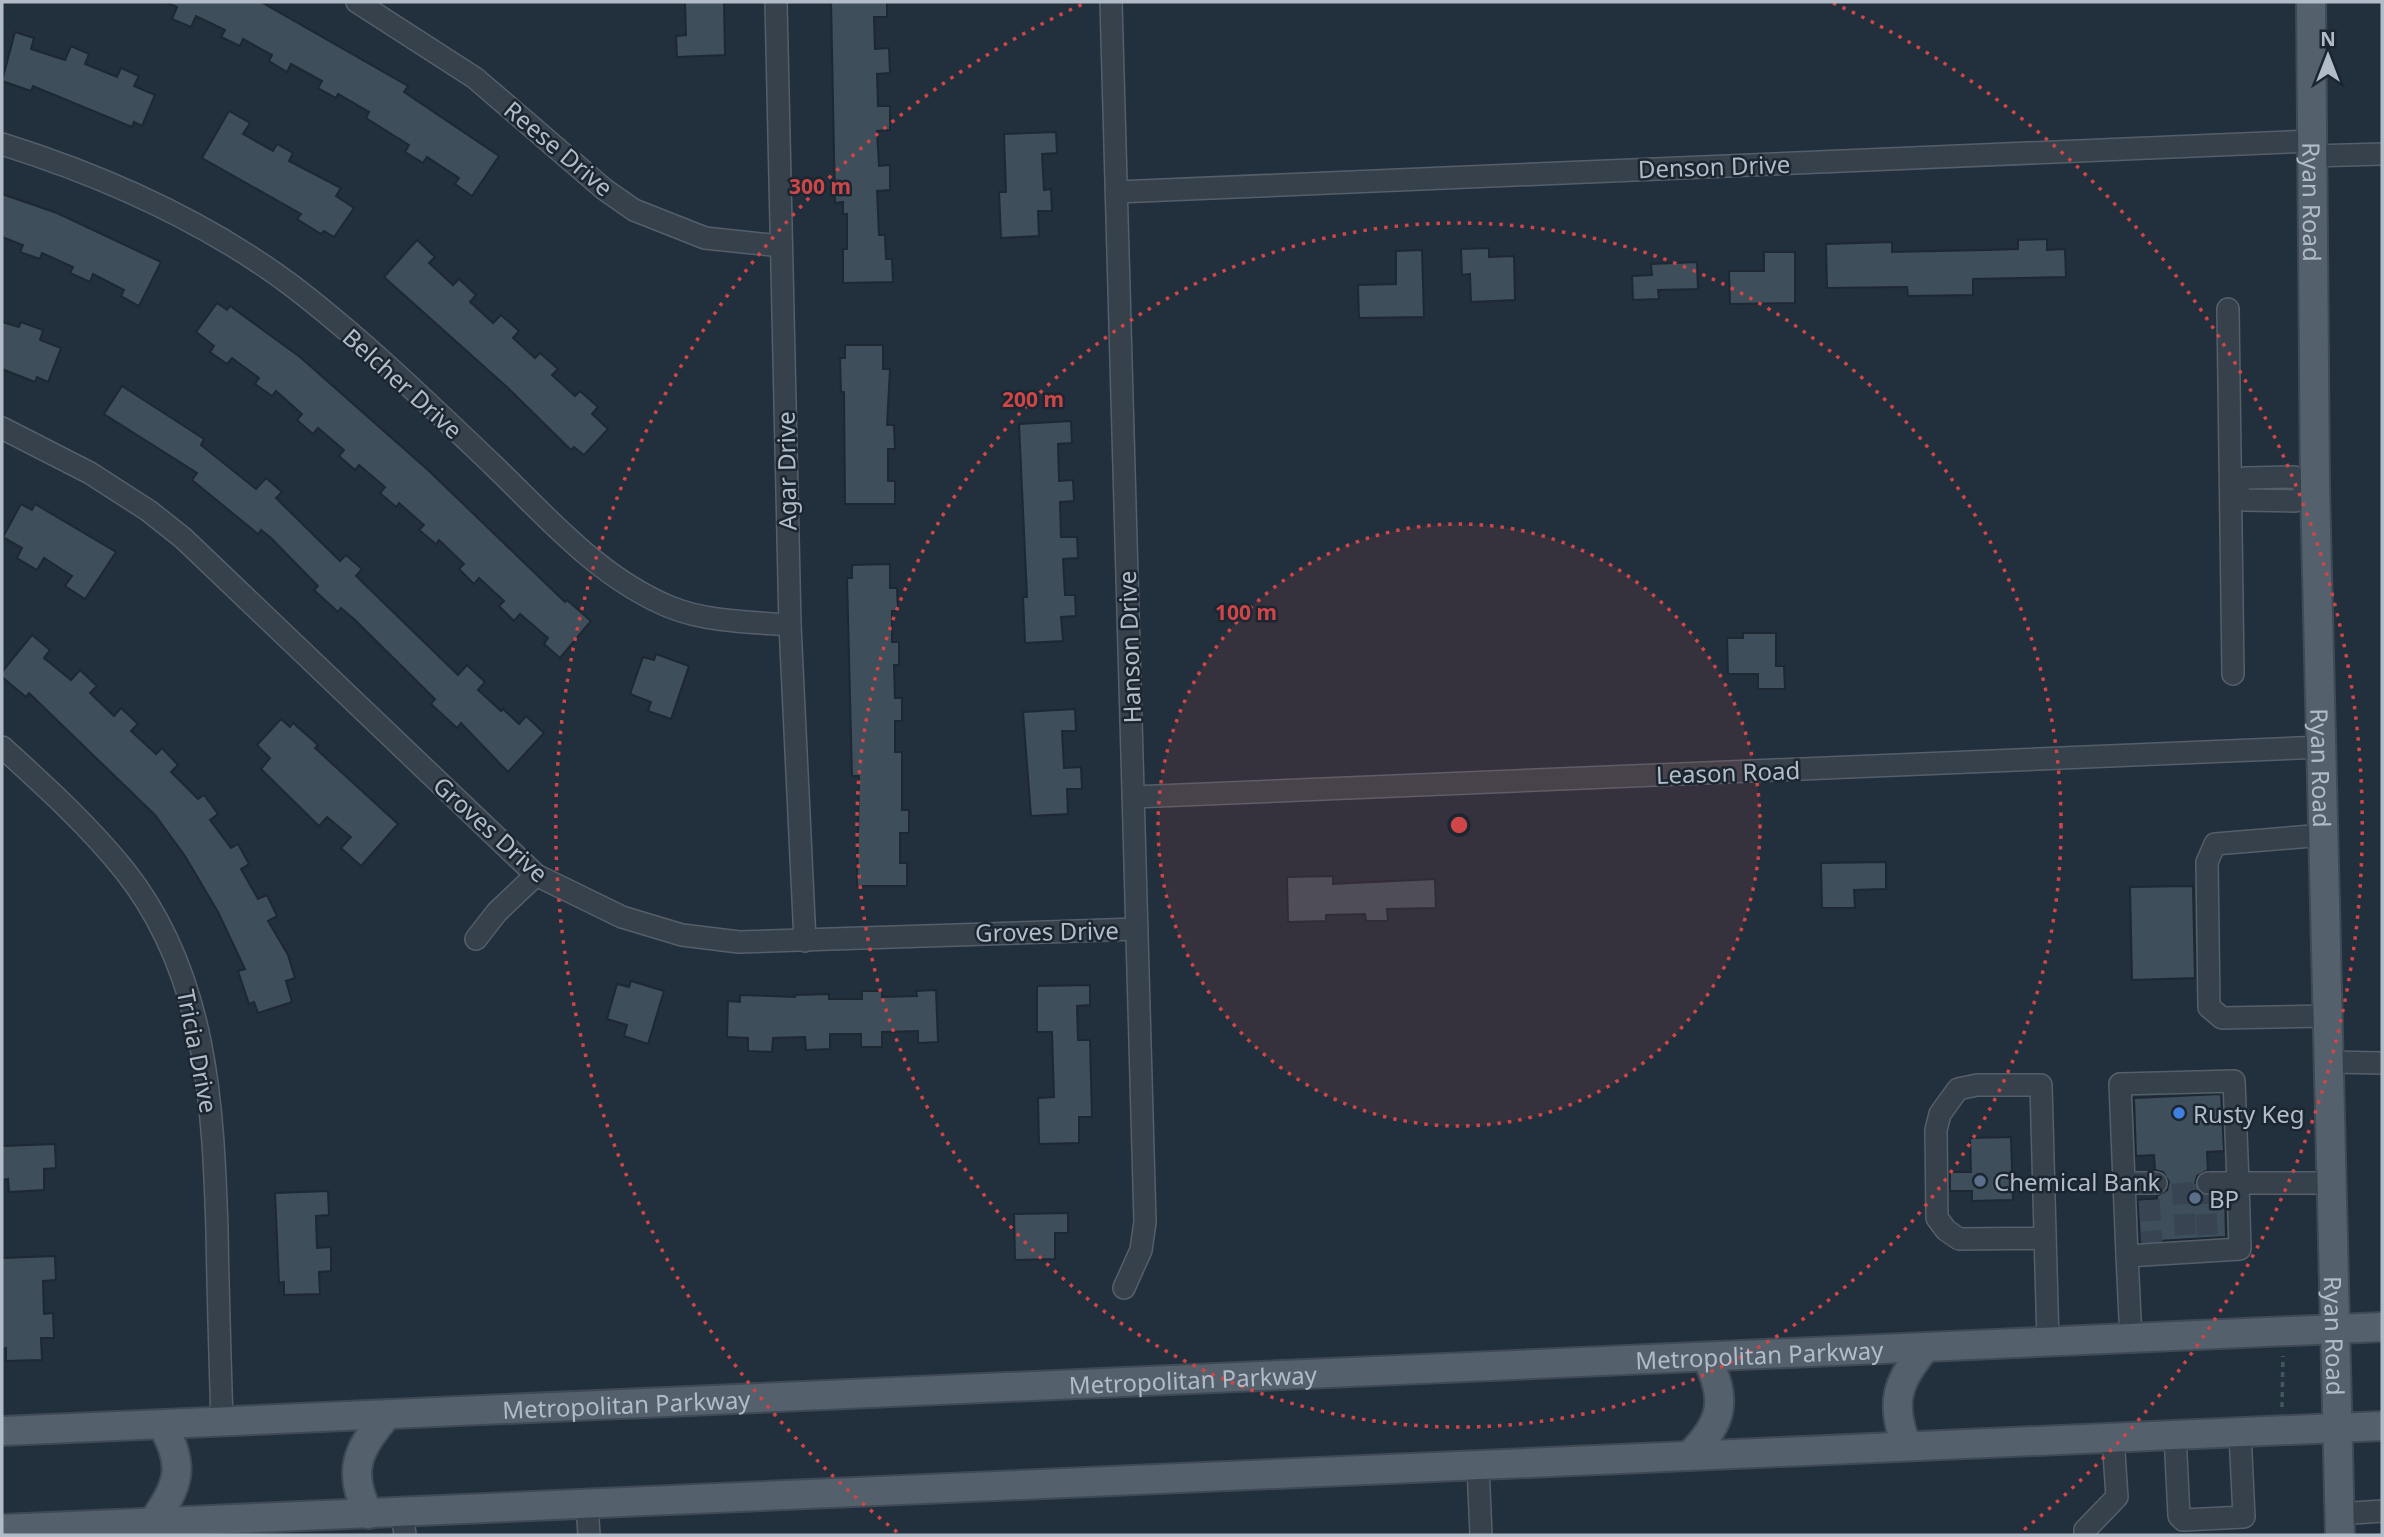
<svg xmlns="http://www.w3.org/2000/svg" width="2384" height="1537" viewBox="0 0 2384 1537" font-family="'Noto Sans',sans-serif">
  <rect width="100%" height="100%" fill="#222f3c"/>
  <g fill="#3e4e5b" stroke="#1d2833" stroke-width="2">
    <polygon points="165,2 261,2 408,86 404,92 499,156 472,196 455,184 459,178 427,157 423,163 405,152 409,145 366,118 369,112 338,94 336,98 318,88 322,81 291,64 287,72 269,61 272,55 243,39 240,46 221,37 225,30 196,16 191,27 172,19 177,7"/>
    <polygon points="685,2 724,2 725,55 677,57 676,36 686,35"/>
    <polygon points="831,2 887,2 887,17 874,17 875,49 889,48 890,73 877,74 878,106 890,106 890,130 877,131 879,166 890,165 890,190 877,191 879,235 885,235 886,259 892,259 893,282 843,283 843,249 847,249 847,214 843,214 843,202 835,203"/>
    <polygon points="15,32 34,38 31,49 65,60 71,46 89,54 85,64 117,77 121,68 139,76 134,86 155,95 142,126 134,122 132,127 33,86 31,91 2,81"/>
    <polygon points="229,111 250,123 243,134 273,151 277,144 293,153 289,161 341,188 336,196 354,208 334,237 324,231 321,234 297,219 301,214 202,158"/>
    <polygon points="1056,132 1057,153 1042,154 1044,190 1051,189 1052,211 1038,211 1039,236 1001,238 999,192 1006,192 1004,134"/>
    <polygon points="2,194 57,213 161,262 139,306 121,296 124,290 93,274 90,282 70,273 73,267 42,253 40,259 20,252 23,245 2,237"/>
    <polygon points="2047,239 2047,250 2065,249 2066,277 1973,279 1973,295 1908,296 1907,287 1827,288 1826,244 1892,242 1892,252 1985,250 2018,249 2018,240"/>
    <polygon points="417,240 435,257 429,263 453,285 459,279 476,295 470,302 493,323 501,315 519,331 513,338 535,358 540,353 558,369 552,375 575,396 580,391 598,407 592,414 608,429 584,455 574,447 571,450 508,388 384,277"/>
    <polygon points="1489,248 1489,257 1514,256 1515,300 1471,302 1470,274 1462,275 1461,249"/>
    <polygon points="1422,250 1424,317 1359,318 1358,285 1396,284 1396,251"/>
    <polygon points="1764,252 1795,252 1795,303 1730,304 1729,271 1764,271"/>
    <polygon points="1697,262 1698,289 1658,290 1659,299 1633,300 1632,276 1652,275 1651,264"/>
    <polygon points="217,303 227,310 230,306 300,357 428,470 565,602 567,600 591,621 560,658 544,644 548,638 520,614 514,621 499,606 504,601 479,578 474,584 459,569 464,564 439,540 436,544 419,530 424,525 399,503 396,507 380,493 385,487 359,465 355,470 339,456 344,450 318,428 313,434 297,420 302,414 276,391 272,396 255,384 259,378 232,358 227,364 210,352 214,346 196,332"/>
    <polygon points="2,322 19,327 21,322 43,330 40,340 61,348 48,382 37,377 35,382 2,369"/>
    <polygon points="845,345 883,345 883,369 890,369 887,425 894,425 895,449 888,449 888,481 895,481 895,504 845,504 844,392 841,392 840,358 845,358"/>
    <polygon points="122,386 204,439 201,445 256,489 266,478 282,492 276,498 340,561 346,555 362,569 356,576 458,675 467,665 485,682 478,690 501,711 503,709 519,724 526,716 544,733 508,772 461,723 457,728 431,704 435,699 355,620 341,608 338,612 314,590 318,586 270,537 261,530 258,534 192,480 197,473 104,414"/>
    <polygon points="1071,421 1072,443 1058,444 1059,481 1073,480 1074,501 1060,502 1061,537 1077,537 1078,558 1063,559 1065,595 1075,595 1076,616 1061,617 1063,641 1025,643 1023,597 1027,597 1019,424"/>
    <polygon points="21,504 32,510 35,504 116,552 85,599 65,586 72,576 44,558 37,570 17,558 22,548 3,537"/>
    <polygon points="890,564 890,588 897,588 898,611 892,611 892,642 899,642 899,665 894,665 895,698 902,698 902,721 895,721 895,752 902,752 902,810 909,810 909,833 900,833 900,863 907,863 907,886 857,886 859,776 852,776 847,578 852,578 852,565"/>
    <polygon points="1743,633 1776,633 1776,666 1784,666 1785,689 1758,689 1758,674 1728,674 1727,638 1743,638"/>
    <polygon points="32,635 50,650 44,658 71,680 80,670 97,686 90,693 114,716 121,708 138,724 131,731 156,754 162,748 178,765 171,772 198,799 204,795 218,814 210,820 231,848 238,844 249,864 241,869 258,899 267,895 277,916 268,921 288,955 295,978 286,981 292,1002 258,1013 254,1002 249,1004 238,971 245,969 218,912 185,856 155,815 29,693 26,697 2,677 2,672"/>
    <polygon points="656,654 689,666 671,719 648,711 651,702 630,694 643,657 654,660"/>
    <polygon points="1075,709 1076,731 1062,731 1064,768 1081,767 1082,789 1067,789 1068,814 1031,816 1023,712"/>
    <polygon points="281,719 290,727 293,723 318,745 315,748 398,824 361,866 341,848 351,837 327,817 319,826 261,769 270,758 257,745"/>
    <polygon points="1886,862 1886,889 1854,890 1855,908 1822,908 1821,863"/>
    <polygon points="1333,876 1333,884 1435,879 1436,908 1387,909 1388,921 1366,921 1365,914 1326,915 1326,921 1288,922 1287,877"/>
    <polygon points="2193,886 2195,978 2132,980 2130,887"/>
    <polygon points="631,981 664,991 648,1044 624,1036 627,1025 607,1019 617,984 629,987"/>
    <polygon points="1090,985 1090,1005 1077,1006 1078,1040 1090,1040 1092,1117 1079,1117 1079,1143 1039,1144 1038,1098 1054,1097 1052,1032 1037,1032 1037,986"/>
    <polygon points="936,990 938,1042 918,1043 918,1031 882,1032 882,1047 861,1047 861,1034 830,1034 830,1049 806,1050 805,1037 773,1038 772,1052 748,1051 748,1038 727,1037 728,1001 740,1002 740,995 795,997 795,995 829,994 829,999 862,999 862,991 882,991 882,997 917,996 916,991"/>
    <polygon points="2221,1094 2224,1151 2207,1152 2208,1170 2197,1176 2195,1184 2202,1195 2225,1196 2226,1237 2140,1242 2138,1200 2157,1199 2157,1196 2167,1190 2169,1182 2163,1172 2155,1170 2154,1155 2136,1156 2134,1098"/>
    <polygon points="2011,1137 2013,1200 1972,1201 1972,1191 1950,1191 1950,1172 1971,1172 1970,1138"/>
    <polygon points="55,1144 56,1168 44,1169 44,1190 9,1192 8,1179 2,1180 2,1146"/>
    <polygon points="328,1191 329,1215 316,1216 317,1248 331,1247 331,1271 319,1272 320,1294 284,1295 284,1282 279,1283 275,1193"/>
    <polygon points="1068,1213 1068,1233 1055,1233 1055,1259 1015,1260 1014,1214"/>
    <polygon points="55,1256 56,1280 43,1281 44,1314 53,1313 54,1338 41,1338 42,1360 6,1361 6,1348 2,1349 2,1258"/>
  </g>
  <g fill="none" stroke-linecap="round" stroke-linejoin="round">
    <g stroke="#384451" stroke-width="21" stroke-dasharray="21 10" stroke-linecap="butt">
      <polyline points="2182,1183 2186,1243"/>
      <polyline points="2204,1183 2208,1241"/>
      <polyline points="2149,1200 2152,1244"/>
    </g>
    <defs>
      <g id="minor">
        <polyline points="357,2 475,78 604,189 634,210 705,238 781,246"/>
        <polyline points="776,2 790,625 805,941"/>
        <polyline points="1111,2 1145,1222 1141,1250 1124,1288"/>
        <path d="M2,144C104,176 205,221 291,285C363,340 428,403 493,465C547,517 599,578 670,607C707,622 750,622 790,625"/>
        <polyline points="2312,156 2382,154"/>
        <polyline points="1117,192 2312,141"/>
        <polyline points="2228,309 2233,674"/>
        <polyline points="2,428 90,473 149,511 183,538 536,875 622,917 682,935 739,942 1137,929"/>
        <polygon points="2294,477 2315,488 2295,501 2245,500 2231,487 2245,478"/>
        <path d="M2,747C45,786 89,826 125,871C207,975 213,1105 217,1230C218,1294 220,1358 222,1422"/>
        <polyline points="1134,797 2323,747"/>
        <polyline points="2324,835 2215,844 2207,862 2209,1007 2222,1018 2328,1016"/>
        <polyline points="476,939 497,912 536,875"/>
        <polyline points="2329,1062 2382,1063"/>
        <polyline points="2124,1183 2156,1183"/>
        <polyline points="2208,1183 2238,1183 2240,1249 2127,1256 2120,1084 2234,1081 2238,1183 2331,1183"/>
        <polyline points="2045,1238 1959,1239 1946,1230 1937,1218 1936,1130 1940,1114 1958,1089 1977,1085 2041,1085 2048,1343"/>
        <polyline points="2127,1256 2131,1339"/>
        <polyline points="2175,1435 2179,1516 2183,1520 2244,1517 2240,1433"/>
        <polyline points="1478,1466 1481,1535"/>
        <polyline points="587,1504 589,1535"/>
        <polyline points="402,1512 405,1535"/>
        <polyline points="2339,1514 2382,1511"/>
        <polyline points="2085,1535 2085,1530 2117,1497 2113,1438"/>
      </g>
      <g id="major">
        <path id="s1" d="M2311,2L2315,488L2340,1535"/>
        <path id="s2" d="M2,1431L2382,1327"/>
        <path d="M1907,1446C1890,1405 1896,1382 1925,1348"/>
        <path d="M1689,1456C1723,1423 1728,1399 1706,1357"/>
        <path d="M369,1514C346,1472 358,1448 387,1415"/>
        <path d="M152,1523C179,1486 186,1466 162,1425"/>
        <polyline points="2,1529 2382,1426"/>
      </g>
    </defs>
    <use href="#minor" stroke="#545f6a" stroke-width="24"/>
    <use href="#major" stroke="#3f4a55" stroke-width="32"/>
    <polyline stroke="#42595a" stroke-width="3.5" stroke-dasharray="5 5" stroke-linecap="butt" points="2282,1407 2283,1356"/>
    <use href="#minor" stroke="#36414c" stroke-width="21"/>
    <use href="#major" stroke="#54606c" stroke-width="28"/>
  </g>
  <circle cx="1459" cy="825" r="301" fill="#cf4648" fill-opacity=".12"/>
  <g fill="none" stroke="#cf4648" stroke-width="3.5" stroke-dasharray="3.5 7">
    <circle cx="1459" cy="825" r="301"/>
    <circle cx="1459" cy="825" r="602"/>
    <path d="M897 1532A903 903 0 0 1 1085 3M1833 3A903 903 0 0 1 2021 1532"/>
  </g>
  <circle fill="#3f7fe0" stroke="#1b2631" stroke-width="2.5" cx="2179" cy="1113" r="7"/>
  <g fill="#5c6f8a" stroke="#1b2631" stroke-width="2.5">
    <circle cx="1980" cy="1181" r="7"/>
    <circle cx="2195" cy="1198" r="7"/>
  </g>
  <g text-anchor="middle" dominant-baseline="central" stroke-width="5" stroke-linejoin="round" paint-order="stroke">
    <g font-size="24" fill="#b2bcc8" stroke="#1b2631">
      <text transform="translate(559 148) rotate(40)">Reese Drive</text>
      <text transform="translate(1714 166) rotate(-2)">Denson Drive</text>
      <text stroke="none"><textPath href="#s1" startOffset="200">Ryan Road</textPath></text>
      <text transform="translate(403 383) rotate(42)">Belcher Drive</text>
      <text transform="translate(786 471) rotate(-91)">Agar Drive</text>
      <text transform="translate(1129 647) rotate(-92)">Hanson Drive</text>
      <text stroke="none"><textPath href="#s1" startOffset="766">Ryan Road</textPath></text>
      <text transform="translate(1728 772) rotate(-2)">Leason Road</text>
      <text transform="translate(491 829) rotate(42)">Groves Drive</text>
      <text transform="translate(1047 931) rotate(-1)">Groves Drive</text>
      <text transform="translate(198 1051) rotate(79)">Tricia Drive</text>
      <text stroke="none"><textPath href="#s1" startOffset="1334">Ryan Road</textPath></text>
      <text stroke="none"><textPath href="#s2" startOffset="1759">Metropolitan Parkway</textPath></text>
      <text stroke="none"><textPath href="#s2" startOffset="1192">Metropolitan Parkway</textPath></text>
      <text stroke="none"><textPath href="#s2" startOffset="625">Metropolitan Parkway</textPath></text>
    </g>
    <g font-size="24" fill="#b2bcc8" stroke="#1b2631" text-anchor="start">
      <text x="2193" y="1113">Rusty Keg</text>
      <text x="1994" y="1181">Chemical Bank</text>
      <text x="2209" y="1198">BP</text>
    </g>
  </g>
  <circle cx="1459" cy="825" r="10" fill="#cf4648" stroke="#1b2631" stroke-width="3.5"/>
  <g font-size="21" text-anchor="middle" font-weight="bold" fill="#cf4648" stroke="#1b2631" stroke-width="5" stroke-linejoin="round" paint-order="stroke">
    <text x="820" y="194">300 m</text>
    <text x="1033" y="407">200 m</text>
    <text x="1246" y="620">100 m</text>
  </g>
  <rect width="2384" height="1537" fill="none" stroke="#b2bcc8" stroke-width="7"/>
  <g transform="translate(2328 56)" stroke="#1b2631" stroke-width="5" paint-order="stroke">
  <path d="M0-5L12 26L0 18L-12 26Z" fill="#b2bcc8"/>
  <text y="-10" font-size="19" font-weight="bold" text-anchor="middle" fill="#b2bcc8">N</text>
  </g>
</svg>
